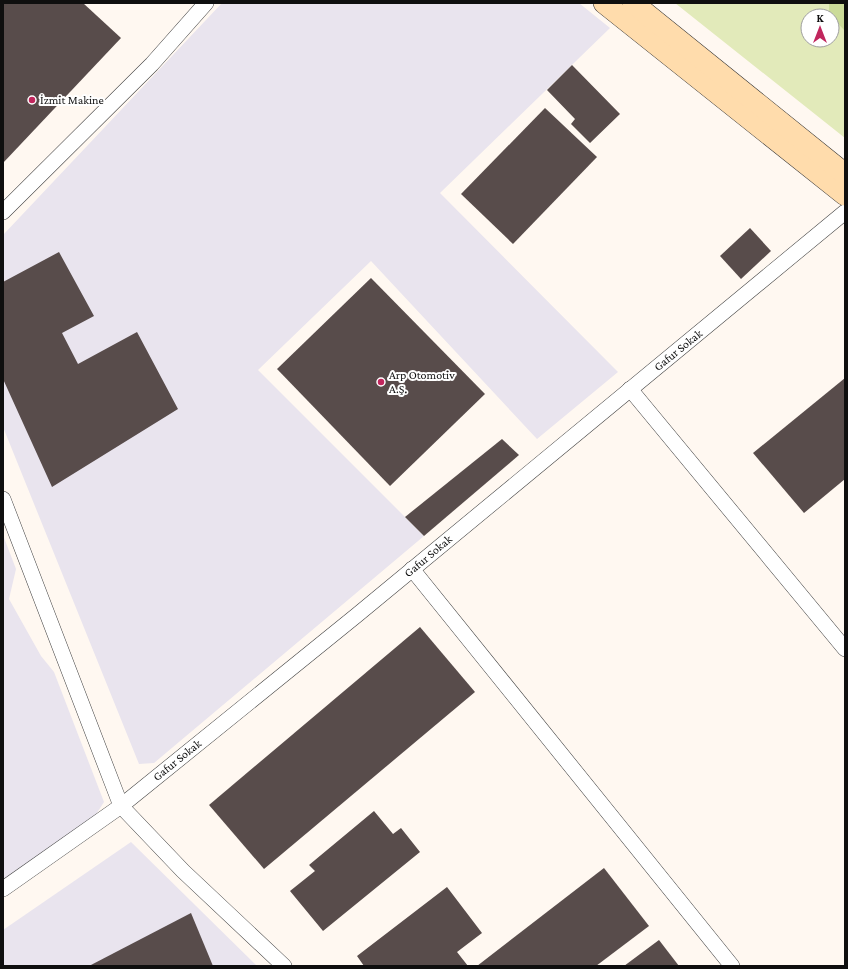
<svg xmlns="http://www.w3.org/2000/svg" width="848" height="969" viewBox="0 0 848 969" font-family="'Crimson Pro',serif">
  <rect width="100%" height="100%" fill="#fff8f1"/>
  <g fill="#e9e4ee">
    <polygon points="222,3 579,3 610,28 440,193 618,372 537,439 371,261 258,370 424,536 154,763 139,764 3,427 3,235"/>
    <polygon points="3,535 16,569 9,599 41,656 54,672 104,802 93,819 3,881"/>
    <polygon points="131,842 257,966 3,966 3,930"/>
  </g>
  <path fill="#e2eaba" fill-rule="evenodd" d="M675,3H845V138ZM808,16H832V40H808Z"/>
  <polygon fill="#cbdb99" points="829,3 845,3 845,31 829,14"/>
  <g fill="#584c4b">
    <polygon points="3,3 83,3 121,38 3,163"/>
    <polygon points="572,65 620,114 590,143 571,124 575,119 547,90"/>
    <polygon points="545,108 597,157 513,244 461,194"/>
    <polygon points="750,228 771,251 741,279 720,256"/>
    <polygon points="59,252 94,316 62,333 78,364 137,332 178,409 52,487 3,379 3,282"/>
    <polygon points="371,278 485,394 390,486 277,369"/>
    <polygon points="845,378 845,479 804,513 753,453"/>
    <polygon points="502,439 519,455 424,536 405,517"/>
    <polygon points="420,627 475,692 264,869 209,805"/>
    <polygon points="374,811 393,834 401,828 420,852 323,931 290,891 315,871 309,865"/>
    <polygon points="604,868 649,926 596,966 477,966"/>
    <polygon points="447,887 482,933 457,952 468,966 364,966 357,956"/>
    <polygon points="191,913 213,966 89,966"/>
    <polygon points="659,940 679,966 624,966"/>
  </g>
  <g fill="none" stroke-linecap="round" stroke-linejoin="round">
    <defs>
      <g id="minor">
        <polyline points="3,212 152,64 206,3"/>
        <polyline points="630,389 845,649"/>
        <polyline points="3,499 121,806 183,871 284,966"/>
        <polyline points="412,569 732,966"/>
        <polyline points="3,889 121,806 357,615 845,212"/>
      </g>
      <g id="secondary">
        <polyline points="604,3 845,195"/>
        <polyline points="633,3 845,174"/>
      </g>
    </defs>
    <use href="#minor" stroke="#424242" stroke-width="16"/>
    <use href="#secondary" stroke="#313131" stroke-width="22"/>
    <use href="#minor" stroke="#fff" stroke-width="15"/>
    <use href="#secondary" stroke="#ffdcac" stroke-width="21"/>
  </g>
  <g fill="#c1265d" stroke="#fff" stroke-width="1.5">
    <circle cx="32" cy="100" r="4"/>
    <circle cx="381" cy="382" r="4"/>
  </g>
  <g text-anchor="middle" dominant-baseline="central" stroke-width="4" stroke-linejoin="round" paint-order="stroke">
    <g font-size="12" fill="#0f0f0f" stroke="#fff" text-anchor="start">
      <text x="40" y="100">İzmit Makine</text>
      <text x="389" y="375">Arp Otomotiv<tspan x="389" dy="14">A.Ş.</tspan></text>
    </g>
    <g font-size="12" fill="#0f0f0f" stroke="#fff">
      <text transform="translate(678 350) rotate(-39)">Gafur Sokak</text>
      <text transform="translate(428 556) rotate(-40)">Gafur Sokak</text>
      <text transform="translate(177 760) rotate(-39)">Gafur Sokak</text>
    </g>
  </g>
  <rect width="848" height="969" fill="none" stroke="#0f0f0f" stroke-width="8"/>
  <g transform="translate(820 28)"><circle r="19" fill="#ffffff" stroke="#9f9f9f"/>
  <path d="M0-3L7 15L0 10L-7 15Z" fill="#c1265d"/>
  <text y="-6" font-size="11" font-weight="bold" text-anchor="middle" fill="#0f0f0f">K</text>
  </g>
</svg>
